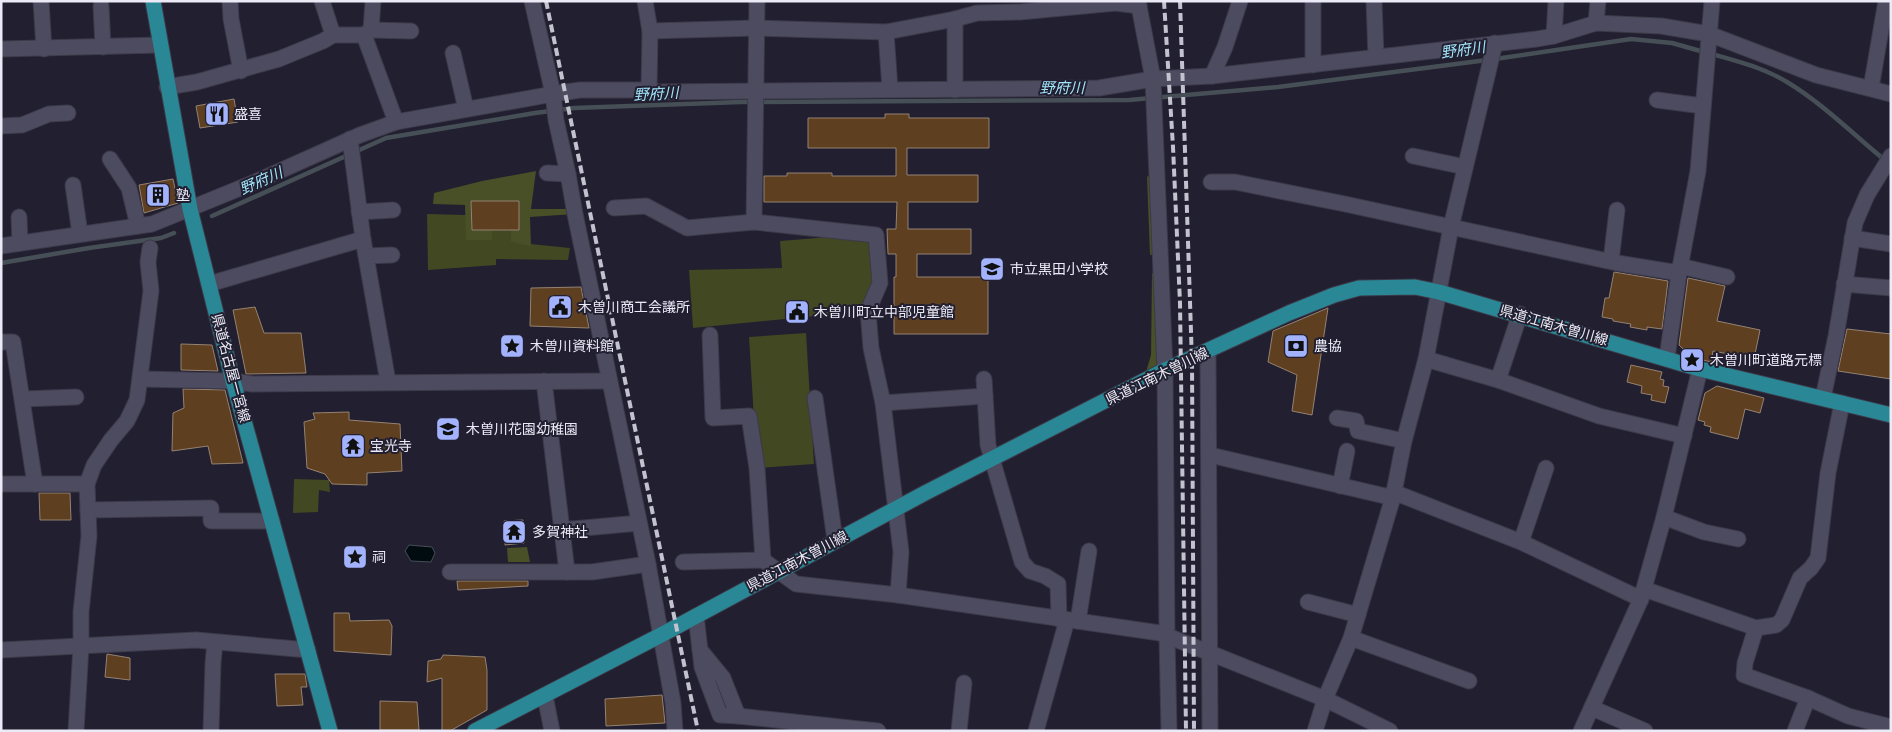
<svg xmlns="http://www.w3.org/2000/svg" width="1892" height="732" viewBox="0 0 1892 732" font-family="'Work Sans','Noto Sans JP',sans-serif">
  <rect width="100%" height="100%" fill="#211f30"/>
  <g fill="#424822">
    <polygon points="427,214 466,215 466,240 492,240 492,230 511,230 511,242 570,248 568,260 496,259 496,265 428,270"/>
    <polygon points="866,234 880,283 868,311 693,328 689,270 782,268 780,241"/>
    <polygon points="806,333 814,464 757,468 749,337"/>
    <polygon points="294,479 329,480 330,492 319,490 318,512 293,513"/>
  </g>
  <g fill="#494f26">
    <polygon points="1157,169 1160,253 1150,255 1147,177"/>
    <polygon points="536,171 531,209 567,209 575,214 530,217 531,246 511,242 511,230 519,230 471,201 472,230 492,230 492,240 466,240 465,205 433,204 434,193 482,181"/>
    <polygon points="1152,273 1161,275 1165,370 1143,382 1151,355"/>
    <polygon points="527,547 530,562 508,562 507,548"/>
  </g>
  <polygon fill="#010c11" stroke="#474f56" points="409,545 432,547 435,553 431,562 411,561 405,551"/>
  <g fill="none" stroke-linecap="round" stroke-linejoin="round">
    <g stroke="#474f56" stroke-width="4.5">
      <path d="M1712,54C1737,61 1764,68 1787,82C1822,103 1854,135 1886,161"/>
      <polyline points="1495,59 1631,39 1672,43 1704,52"/>
      <polyline points="212,216 386,138 535,113 574,108 741,102 1129,100 1278,87 1487,60"/>
      <polyline points="1,263 89,248 161,238 174,233"/>
    </g>
  </g>
  <g fill="#5e3f20" stroke="#958272">
    <polygon points="234,99 238,122 200,128 196,106"/>
    <polygon points="885,114 909,114 909,118 989,118 989,148 907,148 907,175 978,175 978,202 908,202 908,229 971,229 971,254 917,254 917,277 988,277 988,334 894,334 894,277 896,277 896,254 888,254 887,229 896,229 897,202 764,202 764,176 787,176 787,173 832,173 832,176 896,176 896,148 808,148 808,118 885,118"/>
    <polygon points="173,179 178,203 144,213 139,185"/>
    <polygon points="471,201 519,201 519,230 472,230"/>
    <polygon points="1614,272 1668,281 1662,329 1647,327 1647,330 1630,327 1631,324 1613,321 1613,319 1602,317 1605,298 1609,298"/>
    <polygon points="1688,278 1725,286 1717,321 1760,330 1754,359 1713,351 1711,362 1691,357 1679,345"/>
    <polygon points="581,287 589,328 530,326 531,288"/>
    <polygon points="255,307 264,333 301,333 306,373 246,374 233,310"/>
    <polygon points="1328,308 1312,415 1292,411 1297,375 1268,362 1273,331"/>
    <polygon points="1847,329 1891,334 1891,379 1838,371"/>
    <polygon points="181,344 212,345 218,371 181,370"/>
    <polygon points="1631,365 1662,372 1660,379 1664,380 1663,386 1669,387 1665,403 1651,400 1652,395 1641,393 1642,386 1627,382"/>
    <polygon points="1717,386 1764,398 1760,413 1745,409 1738,439 1710,432 1711,427 1704,425 1705,422 1698,420 1705,393"/>
    <polygon points="183,389 225,390 243,463 212,464 208,446 172,451 173,413 184,408"/>
    <polygon points="349,412 349,420 400,424 402,471 367,473 367,485 332,484 325,474 307,468 304,422 315,419 313,413"/>
    <polygon points="39,493 70,493 71,520 40,520"/>
    <polygon points="523,520 524,543 505,545 504,521"/>
    <polygon points="457,581 528,581 528,586 458,590"/>
    <polygon points="334,613 349,613 350,621 389,620 392,626 391,655 334,651"/>
    <polygon points="107,654 130,658 130,680 105,677"/>
    <polygon points="443,655 485,657 487,670 487,710 450,731 442,731 442,678 427,682 428,661 441,659"/>
    <polygon points="275,674 305,674 307,687 301,687 303,705 277,706"/>
    <polygon points="662,695 665,723 606,726 605,699"/>
    <polygon points="380,701 417,702 419,730 380,730"/>
  </g>
  <g fill="none" stroke-linecap="round" stroke-linejoin="round">
    <defs>
      <g id="minor">
        <polyline points="41,1 44,49"/>
        <polyline points="230,1 231,19 241,71"/>
        <polyline points="322,1 333,35"/>
        <polyline points="532,1 553,94 556,120 568,174 575,214 648,564 673,703 675,731"/>
        <polyline points="645,1 650,31 649,90"/>
        <polyline points="1138,1 1153,79 1165,370 1167,637 1169,731"/>
        <polyline points="1313,1 1313,65"/>
        <polyline points="1374,1 1376,57"/>
        <polyline points="101,6 103,47"/>
        <polyline points="955,19 955,90"/>
        <polyline points="1596,23 1598,1"/>
        <polyline points="371,30 411,31"/>
        <polyline points="650,31 756,28 886,32 955,19 977,13 1020,12 1116,3 1139,6"/>
        <polyline points="886,32 890,89"/>
        <polyline points="364,35 371,30 373,1"/>
        <polyline points="1554,36 1556,1"/>
        <polyline points="1,49 160,45"/>
        <polyline points="453,53 466,109"/>
        <polyline points="1212,76 1225,47 1240,1"/>
        <polyline points="167,87 197,82 279,59 323,41 333,35 364,35 396,122"/>
        <polyline points="1871,88 1886,1"/>
        <polyline points="1657,100 1703,106"/>
        <polyline points="1,126 22,125 49,114 68,113"/>
        <polyline points="350,139 363,239 388,382"/>
        <polyline points="1413,156 1465,167"/>
        <polyline points="110,159 129,188 138,226"/>
        <polyline points="547,173 568,174"/>
        <polyline points="1211,182 1235,182 1345,204 1617,263 1679,273"/>
        <polyline points="73,185 80,234"/>
        <polyline points="614,208 646,206 687,228 754,222 876,235 880,283 868,311 871,348 883,403 901,552 898,595"/>
        <polyline points="359,212 393,210"/>
        <polyline points="19,217 20,243"/>
        <polyline points="754,222 757,1"/>
        <polyline points="1852,238 1891,244"/>
        <polyline points="1,246 152,224 255,182 360,135 396,122 553,94 580,90 649,90 659,92 1099,88 1153,79 1212,76 1537,39 1554,36 1596,23 1661,26 1709,34 1816,75 1891,94"/>
        <polyline points="366,256 392,255"/>
        <polyline points="1611,261 1617,210"/>
        <polyline points="1680,266 1727,277"/>
        <polyline points="209,284 363,239"/>
        <polyline points="1844,284 1891,288"/>
        <polyline points="710,335 713,418 749,416 757,468 763,560"/>
        <polyline points="1,342 13,342 35,484"/>
        <polyline points="1208,351 1210,731"/>
        <polyline points="1667,358 1679,273 1698,171 1712,1"/>
        <polyline points="1426,359 1498,380 1599,416 1684,436"/>
        <polyline points="140,379 233,381 252,384 608,381"/>
        <polyline points="984,379 988,445 1022,562 1030,571 1045,576 1058,584 1059,619"/>
        <polyline points="1498,380 1520,314"/>
        <polyline points="544,381 562,530 639,523"/>
        <polyline points="815,398 835,540"/>
        <polyline points="1823,398 1836,336 1855,223 1867,195 1891,156"/>
        <polyline points="23,399 76,397"/>
        <polyline points="883,403 985,396"/>
        <polyline points="1337,418 1356,421 1358,431 1404,441"/>
        <polyline points="1210,455 1385,496 1401,495 1521,542 1641,599"/>
        <polyline points="1,484 87,484"/>
        <polyline points="1340,486 1347,451"/>
        <polyline points="88,510 211,508 211,521 272,521"/>
        <polyline points="1664,517 1704,532 1738,539"/>
        <polyline points="562,530 567,572"/>
        <polyline points="1521,542 1546,468"/>
        <polyline points="683,562 763,560 796,584 898,595 1160,633 1325,699 1390,731"/>
        <polyline points="450,572 592,572 648,564"/>
        <polyline points="1644,589 1756,628 1776,625 1782,620 1800,578 1811,568 1818,558 1828,473 1842,403"/>
        <polyline points="1308,602 1358,615"/>
        <polyline points="696,616 700,650 723,678 738,716 878,731"/>
        <polyline points="1078,621 1089,551"/>
        <polyline points="1756,628 1745,663 1744,675 1808,698 1848,716 1891,727"/>
        <polyline points="1351,638 1469,681"/>
        <polyline points="1,650 196,640 308,650"/>
        <polyline points="700,650 702,667 720,715 738,716"/>
        <polyline points="545,696 552,731"/>
        <polyline points="1592,708 1645,731"/>
        <polyline points="76,731 81,646 81,612 89,536 87,484 94,465 111,440 127,421 137,400 151,291 148,262 150,248"/>
        <polyline points="211,731 213,663 215,642"/>
        <polyline points="959,731 964,683"/>
        <polyline points="1036,731 1067,620"/>
        <polyline points="1315,731 1325,699 1351,638 1393,497 1404,441 1426,359 1451,227 1495,43"/>
        <polyline points="1581,731 1641,599 1664,517 1700,369"/>
        <polyline points="1795,731 1808,698"/>
      </g>
      <g id="major">
        <polyline points="153,1 190,209 233,381 330,731"/>
        <polyline points="475,731 661,635 925,493 1165,370 1289,313 1334,295 1359,288 1415,287 1439,292 1700,369 1891,415"/>
      </g>
    </defs>
    <use href="#minor" stroke="#3c3a49" stroke-width="17"/>
    <use href="#major" stroke="#3c3a49" stroke-width="17"/>
    <use href="#minor" stroke="#4d4b5f" stroke-width="15"/>
    <use href="#major" stroke="#2a8896" stroke-width="15"/>
    <g stroke="#c3c2cf" stroke-width="4" stroke-dasharray="8 4" stroke-linecap="butt">
      <polyline points="546,1 698,731"/>
      <polyline points="1164,1 1173,147 1180,303 1186,731"/>
      <polyline points="1180,1 1192,362 1194,731"/>
    </g>
  </g>
  <defs>
    <symbol id="restaurant-square" viewBox="-11 -11 22 22"><rect x="-9" y="-9" width="18" height="18" rx="4" fill="#a3b2fd" stroke="#211f30"/><path d="M-5-6h1v4h1v-4h1v4h1v-4h1v5L-1.5 .5V6h-2V.5L-5-1ZM5-6V6H3V1.5H1.5Q1.5-4 5-6Z" fill="#111"/></symbol>
    <symbol id="building-square" viewBox="-11 -11 22 22"><rect x="-9" y="-9" width="18" height="18" rx="4" fill="#a3b2fd" stroke="#211f30"/><path d="M-4-6H4V6H1V3H-1V6H-4ZM-2.5-4.3h1.7v1.8h-1.7ZM.8-4.3h1.7v1.8H.8ZM-2.5-1h1.7V.8h-1.7ZM.8-1h1.7V.8H.8Z" fill="#111"/></symbol>
    <symbol id="school-square" viewBox="-11 -11 22 22"><rect x="-9" y="-9" width="18" height="18" rx="4" fill="#a3b2fd" stroke="#211f30"/><path d="M0-5L7-2L0 1L-7-2ZM-4 1L0 2.5L4 1V4Q0 6-4 4Z" fill="#111"/></symbol>
    <symbol id="civic-square" viewBox="-11 -11 22 22"><rect x="-9" y="-9" width="18" height="18" rx="4" fill="#a3b2fd" stroke="#211f30"/><path d="M-.6-6.5H3V-4.5H.6V-3L4-1V1h2V6H-6V1h2V-1L-.6-3ZM-1.2 2.5V6h2.4V2.5Z" fill="#111"/></symbol>
    <symbol id="sight-square" viewBox="-11 -11 22 22"><rect x="-9" y="-9" width="18" height="18" rx="4" fill="#a3b2fd" stroke="#211f30"/><path d="M0-6L1.8-2.2L6-1.7L2.9 1.2L3.7 5.4L0 3.3L-3.7 5.4L-2.9 1.2L-6-1.7L-1.8-2.2Z" fill="#111"/></symbol>
    <symbol id="bank-square" viewBox="-11 -11 22 22"><rect x="-9" y="-9" width="18" height="18" rx="4" fill="#a3b2fd" stroke="#211f30"/><path d="M-6-4H6V4H-6ZM0-2.3a2.3 2.3 0 1 0 0 4.6a2.3 2.3 0 1 0 0-4.6Z" fill="#111"/></symbol>
    <symbol id="temple-square" viewBox="-11 -11 22 22"><rect x="-9" y="-9" width="18" height="18" rx="4" fill="#a3b2fd" stroke="#211f30"/><path d="M0-6L5-2H3V0L6.5 2.5H4V6H1.5V3h-3V6H-4V2.5H-6.5L-3 0V-2H-5Z" fill="#111"/></symbol>
  </defs>
  <g fill-rule="evenodd">
    <use href="#restaurant-square" x="203" y="100" width="28" height="28"/>
    <use href="#building-square" x="144" y="181" width="28" height="28"/>
    <use href="#school-square" x="978" y="255" width="28" height="28"/>
    <use href="#civic-square" x="546" y="293" width="28" height="28"/>
    <use href="#civic-square" x="783" y="298" width="28" height="28"/>
    <use href="#sight-square" x="498" y="332" width="28" height="28"/>
    <use href="#bank-square" x="1282" y="332" width="28" height="28"/>
    <use href="#sight-square" x="1678" y="346" width="28" height="28"/>
    <use href="#school-square" x="434" y="415" width="28" height="28"/>
    <use href="#temple-square" x="339" y="432" width="28" height="28"/>
    <use href="#temple-square" x="500" y="518" width="28" height="28"/>
    <use href="#sight-square" x="341" y="543" width="28" height="28"/>
  </g>
  <g text-anchor="middle" dominant-baseline="central" stroke-width="4" stroke-linejoin="round" paint-order="stroke">
    <g font-size="14" fill="#ebeaf6" stroke="#211f30" text-anchor="start">
      <text x="234" y="114">盛喜</text>
      <text x="176" y="195">塾</text>
      <text x="1010" y="269">市立黒田小学校</text>
      <text x="578" y="307">木曽川商工会議所</text>
      <text x="814" y="312">木曽川町立中部児童館</text>
      <text x="530" y="346">木曽川資料館</text>
      <text x="1314" y="346">農協</text>
      <text x="1710" y="360">木曽川町道路元標</text>
      <text x="466" y="429">木曽川花園幼稚園</text>
      <text x="370" y="446">宝光寺</text>
      <text x="532" y="532">多賀神社</text>
      <text x="372" y="557">祠</text>
    </g>
    <g font-size="14" fill="#ebeaf6" stroke="#211f30">
      <text transform="translate(1554 325) rotate(16)">県道江南木曽川線</text>
      <text transform="translate(231 368) rotate(75)">県道名古屋一宮線</text>
      <text transform="translate(1157 376) rotate(-26)">県道江南木曽川線</text>
      <text transform="translate(797 561) rotate(-28)">県道江南木曽川線</text>
    </g>
    <g font-size="15" font-style="italic" fill="#a1e4fa" stroke="#211f30">
      <text transform="translate(1463 50) rotate(-8)">野府川</text>
      <text x="1062" y="88">野府川</text>
      <text transform="translate(656 94) rotate(-3)">野府川</text>
      <text transform="translate(261 181) rotate(-24)">野府川</text>
    </g>
  </g>
  <rect width="1892" height="732" fill="none" stroke="#ebeaf6" stroke-width="5"/>
</svg>
